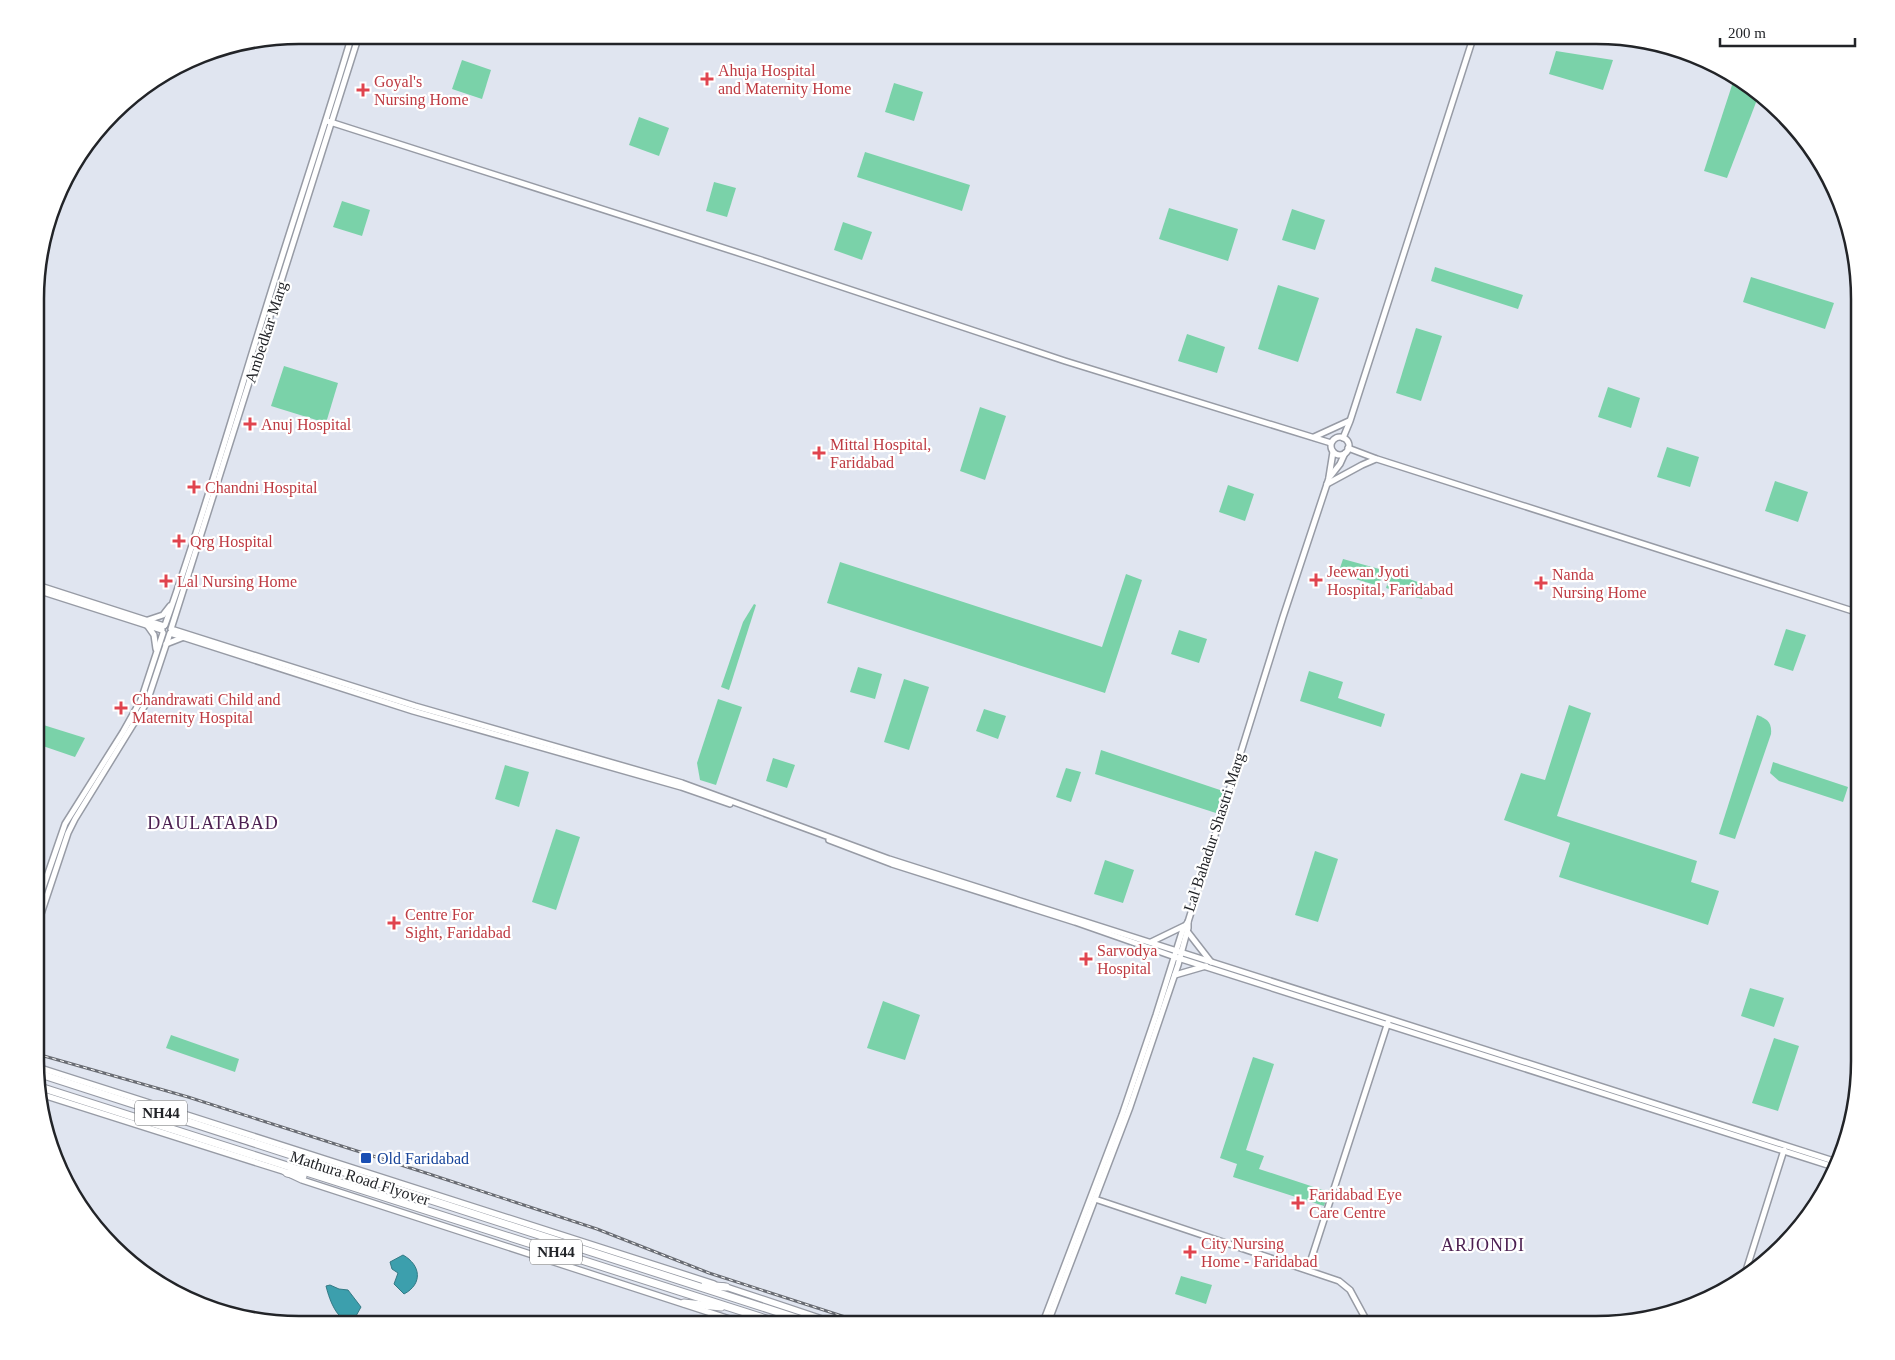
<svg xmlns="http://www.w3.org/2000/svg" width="1895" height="1360" viewBox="0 0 1895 1360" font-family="Georgia,serif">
  <rect width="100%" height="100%" fill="#e0e5f0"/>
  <g fill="#7ad2a9">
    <polygon points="1556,51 1613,60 1603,90 1549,74"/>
    <polygon points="462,60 491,70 482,99 452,89"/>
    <polygon points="1734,79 1747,84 1760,92 1727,178 1704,171"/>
    <polygon points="894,83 923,92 914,121 885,112"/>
    <polygon points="639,117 669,128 659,156 629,145"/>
    <polygon points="865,152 970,185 962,211 857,177"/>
    <polygon points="714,182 736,188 727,217 706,211"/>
    <polygon points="342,201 370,210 362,236 333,227"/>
    <polygon points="1169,208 1238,229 1228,261 1159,239"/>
    <polygon points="1292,209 1325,220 1315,250 1282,240"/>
    <polygon points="843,222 872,232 862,260 834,250"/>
    <polygon points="1435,267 1523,295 1518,309 1431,281"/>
    <polygon points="1751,277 1834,303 1825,329 1743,302"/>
    <polygon points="1278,285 1319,298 1298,362 1258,349"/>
    <polygon points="1416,328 1442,336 1421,401 1396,393"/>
    <polygon points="1187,334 1225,347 1217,373 1178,361"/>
    <polygon points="284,366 338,383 326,423 271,406"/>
    <polygon points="1608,387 1640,398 1631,428 1598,417"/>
    <polygon points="980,407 1006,416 985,480 960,471"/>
    <polygon points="1667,447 1699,457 1690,487 1657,477"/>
    <polygon points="1775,481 1808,492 1798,522 1765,511"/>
    <polygon points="1228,485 1254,494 1245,521 1219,512"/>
    <polygon points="1343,559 1383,570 1379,586 1338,574"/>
    <polygon points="840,562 1102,647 1126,574 1142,580 1105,693 827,603"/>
    <polygon points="1391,573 1427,585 1422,599 1386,588"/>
    <polygon points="754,604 756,605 729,690 721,687 743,622"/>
    <polygon points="1786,629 1806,635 1793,671 1774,665"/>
    <polygon points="1179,630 1207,639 1199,663 1171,654"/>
    <polygon points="858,667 882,674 875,699 850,692"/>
    <polygon points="1309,671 1343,682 1338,698 1385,714 1381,727 1300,701"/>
    <polygon points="904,679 929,687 909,750 884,742"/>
    <polygon points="718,699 742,707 716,785 700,780 697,763"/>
    <polygon points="1569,705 1591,713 1557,816 1697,861 1691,882 1719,891 1708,925 1559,877 1570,843 1504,820 1521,773 1545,780"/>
    <polygon points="984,709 1006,716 998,739 976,731"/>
    <path d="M1757,715C1767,719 1772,722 1771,734L1735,839L1719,834Z"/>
    <polygon points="37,723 85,738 75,757 37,744"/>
    <polygon points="1101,750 1223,791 1216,813 1095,774"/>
    <polygon points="773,758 795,765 787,788 766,781"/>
    <polygon points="1773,762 1848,787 1843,802 1779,781 1770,773"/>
    <polygon points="505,765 529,772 519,807 495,799"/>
    <polygon points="1066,768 1081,772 1071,802 1056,797"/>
    <polygon points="556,829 580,837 556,910 532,902"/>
    <polygon points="1315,851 1338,859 1318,922 1295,915"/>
    <polygon points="1105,860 1134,870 1123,903 1094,894"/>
    <polygon points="1750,988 1784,998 1774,1027 1741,1016"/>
    <polygon points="883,1001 920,1015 905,1060 867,1048"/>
    <polygon points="171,1035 239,1059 235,1072 166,1048"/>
    <polygon points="1774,1038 1799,1046 1778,1111 1752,1103"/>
    <polygon points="1253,1057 1274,1064 1246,1150 1264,1156 1259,1169 1329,1192 1324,1206 1233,1177 1237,1164 1220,1158"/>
    <polygon points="1181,1276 1212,1285 1206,1304 1175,1294"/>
  </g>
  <g fill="#3c9fad" stroke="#347a85">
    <path d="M403,1255C421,1265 423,1284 404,1294L394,1284L398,1273L392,1269L390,1262Z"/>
    <path d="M330,1285L339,1289L348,1290L361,1307L356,1316L357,1324C338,1324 330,1302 326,1286Z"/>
  </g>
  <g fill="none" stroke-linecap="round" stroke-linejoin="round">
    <defs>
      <g id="tertiary">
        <polyline points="359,35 171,629 415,706 682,783 889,859 1840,1163"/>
        <polyline points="327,121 761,260 1065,361 1331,443"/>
        <polyline points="1314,437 1349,421"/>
        <circle cx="1340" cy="446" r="9"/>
        <polyline points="1343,438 1350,421 1474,35"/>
        <polyline points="1348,448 1377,459 1859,613"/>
        <polyline points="1329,477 1333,452"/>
        <polyline points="1327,484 1362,465 1376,459"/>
        <polyline points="37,585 164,626"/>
        <polyline points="37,590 162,630"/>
        <polyline points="148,620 163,615 170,606"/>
        <polyline points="147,625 154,635 156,649"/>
        <path d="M165,625C206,510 239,393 276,276C301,196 328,116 352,35"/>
        <polyline points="166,644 184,637"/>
        <polyline points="829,840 892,864 1075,922 1175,957 1837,1168"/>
        <polyline points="37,905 65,824 123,732 141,700 163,633"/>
        <polyline points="37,926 68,833 75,819 147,702 170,633 413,711 681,787 730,804"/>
        <polyline points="1187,931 1211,962"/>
        <polyline points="1151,942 1184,926"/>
        <polyline points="1175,975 1206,966"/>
        <polyline points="1095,1199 1339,1281 1350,1290 1369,1325"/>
        <polyline points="1308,1269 1388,1022"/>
        <polyline points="1744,1277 1784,1150"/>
        <polyline points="1042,1325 1122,1115 1156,1015 1183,929 1188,922 1283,617 1329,478 1340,464 1345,453"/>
        <polyline points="1047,1325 1130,1107 1178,965 1188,928 1188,922"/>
      </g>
      <g id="secondary">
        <polyline points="37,1067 714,1284"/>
        <polyline points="37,1093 283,1171 302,1180 748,1325"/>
        <polyline points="723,1286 840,1325"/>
      </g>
      <g id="trunk">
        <polyline points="37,1073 818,1325"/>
        <polyline points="37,1086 785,1325"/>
        <polyline points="287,1173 303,1176"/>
        <polyline points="705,1285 726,1287"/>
        <polyline points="684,1303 721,1307"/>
      </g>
    </defs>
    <use href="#tertiary" stroke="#979ba5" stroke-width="8"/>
    <use href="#secondary" stroke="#979ba5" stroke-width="8"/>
    <use href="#trunk" stroke="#979ba5" stroke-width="9"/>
    <use href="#tertiary" stroke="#fff" stroke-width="5"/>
    <use href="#secondary" stroke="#fff" stroke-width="5.5"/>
    <use href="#trunk" stroke="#fff" stroke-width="7"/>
    <defs>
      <polyline id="rail" points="37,1054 188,1097 426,1173 597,1229 709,1273 870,1325"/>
    </defs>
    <use href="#rail" stroke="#696c73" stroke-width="3"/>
    <use href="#rail" stroke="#fff" stroke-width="1" stroke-dasharray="4" stroke-linecap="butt"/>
  </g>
  <g fill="#e0444e" stroke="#fff" stroke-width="2">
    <path d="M704.5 71.5h5v5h5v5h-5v5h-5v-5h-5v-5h5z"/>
    <path d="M360.5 82.5h5v5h5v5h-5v5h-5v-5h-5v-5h5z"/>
    <path d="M247.5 416.5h5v5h5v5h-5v5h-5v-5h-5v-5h5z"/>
    <path d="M816.5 445.5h5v5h5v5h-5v5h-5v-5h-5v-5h5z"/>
    <path d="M191.5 479.5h5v5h5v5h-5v5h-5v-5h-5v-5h5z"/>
    <path d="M176.5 533.5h5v5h5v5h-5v5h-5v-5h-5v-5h5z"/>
    <path d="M1313.5 572.5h5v5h5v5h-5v5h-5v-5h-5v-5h5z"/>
    <path d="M163.5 573.5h5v5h5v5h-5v5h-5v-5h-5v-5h5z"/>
    <path d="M1538.5 575.5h5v5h5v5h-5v5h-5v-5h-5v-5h5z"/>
    <path d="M118.5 700.5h5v5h5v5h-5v5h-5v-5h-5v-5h5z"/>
    <path d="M391.5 915.5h5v5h5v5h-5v5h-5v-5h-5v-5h5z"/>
    <path d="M1083.5 951.5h5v5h5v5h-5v5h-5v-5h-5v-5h5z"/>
    <path d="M1295.5 1195.5h5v5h5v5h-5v5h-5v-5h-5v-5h5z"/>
    <path d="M1187.5 1244.5h5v5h5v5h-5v5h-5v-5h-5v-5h5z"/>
  </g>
  <rect fill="#1a4fb4" stroke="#fff" stroke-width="2" x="360" y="1152" width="12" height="12" rx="2.5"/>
  <g text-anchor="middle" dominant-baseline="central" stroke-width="4.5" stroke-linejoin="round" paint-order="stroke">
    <g fill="#fff" stroke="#646668" stroke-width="1">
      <rect x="135" y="1100.5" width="52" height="25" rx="4"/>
      <rect x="530" y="1239.5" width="52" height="25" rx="4"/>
    </g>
    <g font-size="15" font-weight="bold" fill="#222428">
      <text x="161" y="1113">NH44</text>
      <text x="556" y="1252">NH44</text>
    </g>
    <g font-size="16" fill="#be3a42" stroke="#fff" text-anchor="start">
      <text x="718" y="70">Ahuja Hospital<tspan x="718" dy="18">and Maternity Home</tspan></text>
      <text x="374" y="81">Goyal's<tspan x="374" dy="18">Nursing Home</tspan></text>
      <text x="261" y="424">Anuj Hospital</text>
      <text x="830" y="444">Mittal Hospital,<tspan x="830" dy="18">Faridabad</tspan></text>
      <text x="205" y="487">Chandni Hospital</text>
      <text x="190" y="541">Qrg Hospital</text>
      <text x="1327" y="571">Jeewan Jyoti<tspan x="1327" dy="18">Hospital, Faridabad</tspan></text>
      <text x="1552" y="574">Nanda<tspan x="1552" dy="18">Nursing Home</tspan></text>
      <text x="177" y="581">Lal Nursing Home</text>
      <text x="132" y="699">Chandrawati Child and<tspan x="132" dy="18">Maternity Hospital</tspan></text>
      <text x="405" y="914">Centre For<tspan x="405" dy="18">Sight, Faridabad</tspan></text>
      <text x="1097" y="950">Sarvodya<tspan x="1097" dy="18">Hospital</tspan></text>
      <text x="1309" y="1194">Faridabad Eye<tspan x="1309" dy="18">Care Centre</tspan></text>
      <text x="1201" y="1243">City Nursing<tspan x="1201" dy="18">Home - Faridabad</tspan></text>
    </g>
    <g font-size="16" fill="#222428" stroke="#fff">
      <text transform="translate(266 332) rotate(-72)">Ambedkar Marg</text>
      <text transform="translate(1214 832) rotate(-72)">Lal Bahadur Shastri Marg</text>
      <text transform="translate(360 1178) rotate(18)">Mathura Road Flyover</text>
    </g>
    <g font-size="16" fill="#164399" stroke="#fff" text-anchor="start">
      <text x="377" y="1158">Old Faridabad</text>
    </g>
    <g font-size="18" letter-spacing="1" fill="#4b1f51" stroke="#fff">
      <text x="213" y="823">DAULATABAD</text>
      <text x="1483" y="1245">ARJONDI</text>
    </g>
  </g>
  <path d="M0 0H1895V1360H0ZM299 44H1596A255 255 0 0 1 1851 299V1061A255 255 0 0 1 1596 1316H299A255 255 0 0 1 44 1061V299A255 255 0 0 1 299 44Z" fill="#fff" fill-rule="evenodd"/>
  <path fill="none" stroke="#222428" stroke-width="2.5" d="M299 44H1596A255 255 0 0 1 1851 299V1061A255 255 0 0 1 1596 1316H299A255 255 0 0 1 44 1061V299A255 255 0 0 1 299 44Z"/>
  <path d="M1720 38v8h135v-8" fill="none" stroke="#222428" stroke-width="2.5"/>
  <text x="1728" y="38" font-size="15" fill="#222428" stroke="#ffffff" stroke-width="4" paint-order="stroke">200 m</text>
</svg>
